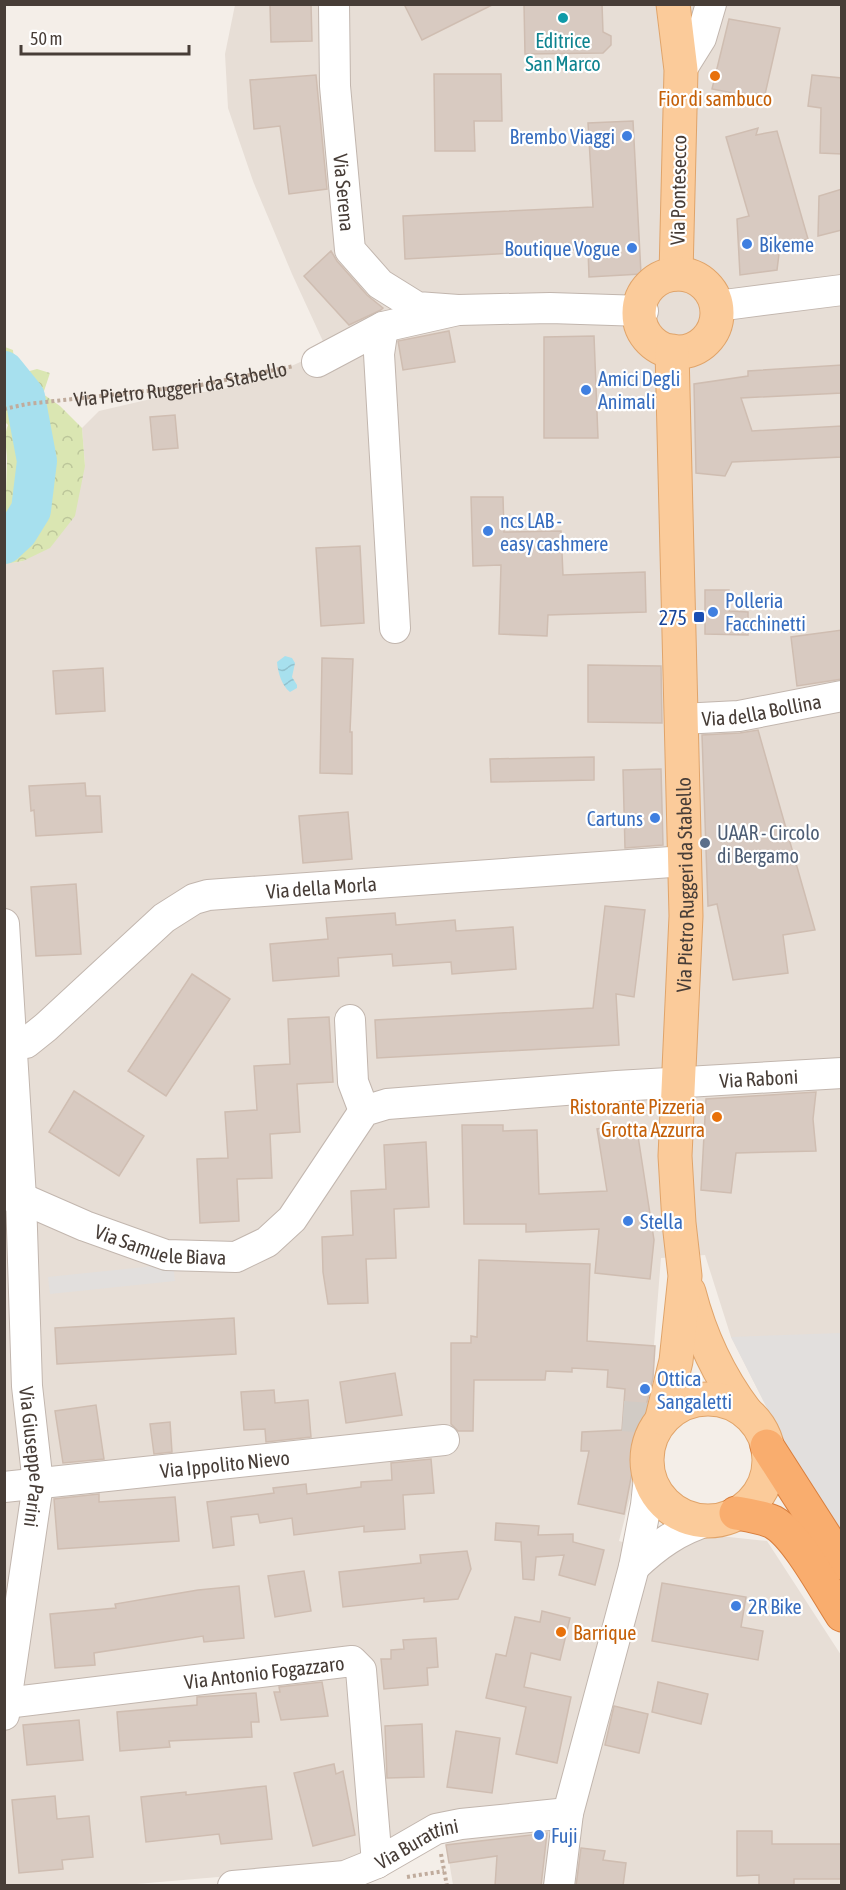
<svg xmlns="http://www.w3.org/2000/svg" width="846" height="1890" viewBox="0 0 846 1890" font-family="'Asap Condensed',sans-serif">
  <defs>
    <pattern id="forest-crowns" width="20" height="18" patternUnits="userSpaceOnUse" patternTransform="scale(1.5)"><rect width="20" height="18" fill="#dae6b2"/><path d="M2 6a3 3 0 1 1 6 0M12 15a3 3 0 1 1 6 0" fill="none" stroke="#bcc69a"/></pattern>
    <pattern id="water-waves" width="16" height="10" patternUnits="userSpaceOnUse" patternTransform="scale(1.5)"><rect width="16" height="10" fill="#a7e0ee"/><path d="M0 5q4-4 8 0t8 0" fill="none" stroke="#91c1cd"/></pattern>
  </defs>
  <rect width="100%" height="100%" fill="#f4eee8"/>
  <polygon fill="#e7ded6" points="235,5 841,5 841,1529 790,1453 731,1337 705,1255 661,1258 647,1431 619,1541 665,1554 701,1534 767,1541 841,1655 841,1885 453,1885 444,1830 394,1862 125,1885 5,1886 5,564 23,561 85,466 82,428 99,411 168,395 215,391 258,381 327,350 292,274 253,181 228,108 225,54"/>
  <path fill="url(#forest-crowns)" d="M5,347L13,350L15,375L37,369L50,373L43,394L60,406L82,428L85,466L75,516L50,548L23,561L5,564C4,530 6,496 7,461C7,448 3,437 8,425L4,421Z"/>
  <g fill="#e2dfdd">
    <polygon points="173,1264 175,1281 50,1294 48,1277"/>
    <polygon points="841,1333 841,1529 790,1453 731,1337"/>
  </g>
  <path fill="url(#water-waves)" d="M285,656L292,658L295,663L292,677L297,685V688L290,692C282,686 278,673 277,662Z"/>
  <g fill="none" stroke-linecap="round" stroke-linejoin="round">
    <polyline stroke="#a7e0ee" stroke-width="40" points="4,371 25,397 37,461 31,510 18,531 4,544"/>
  </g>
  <g fill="#d8cac1" stroke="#cfbdb1" stroke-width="1.5">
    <polygon points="270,4 311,4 312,41 271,42"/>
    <polygon points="404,4 494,4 422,40"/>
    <polygon points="524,4 602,4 603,32 611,36 611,45 603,53 525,54"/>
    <polygon points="729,19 780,28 764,99 712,89"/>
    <polygon points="434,74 501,74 502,121 474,121 475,151 435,151"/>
    <polygon points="316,75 327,189 289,194 280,126 254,129 250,80"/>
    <polygon points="812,75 842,78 842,154 820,153 821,108 808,106"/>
    <polygon points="633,121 641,274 589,277 588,249 405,259 403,216 593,207 588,123"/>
    <polygon points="758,128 756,135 777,131 808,239 780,246 777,270 740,275 737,219 749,216 726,137"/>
    <polygon points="842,189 842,230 818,236 819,196"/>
    <polygon points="331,251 337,261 367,295 383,308 381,310 349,325 304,276"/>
    <polygon points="449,331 455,362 403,370 398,341"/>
    <polygon points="594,336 598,438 544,438 544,337"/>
    <polygon points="842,365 842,393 741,398 752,431 842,426 842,457 732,462 725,476 696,473 694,384 748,376 748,371"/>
    <polygon points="175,415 178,448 153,450 150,417"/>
    <polygon points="471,497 503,497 504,532 561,531 563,575 645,572 646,612 548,615 547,636 499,634 501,565 473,566"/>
    <polygon points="360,546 364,623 321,626 316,548"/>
    <polygon points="705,590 729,590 729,611 748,612 748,635 705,634"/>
    <polygon points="842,630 842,679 797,686 791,637"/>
    <polygon points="322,658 353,659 350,732 352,732 352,774 320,773"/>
    <polygon points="588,665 661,666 662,723 588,722"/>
    <polygon points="103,668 105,711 56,714 53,671"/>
    <polygon points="758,730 815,930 783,935 788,973 733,980 717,904 708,906 702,735 740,733"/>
    <polygon points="594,757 594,780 491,782 490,759"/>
    <polygon points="661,769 663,845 625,848 623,770"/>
    <polygon points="85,783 86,796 100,796 102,832 36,836 34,810 31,811 29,786"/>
    <polygon points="348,812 352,859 303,863 299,816"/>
    <polygon points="76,884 81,954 36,956 31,887"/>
    <polygon points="605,906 645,910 634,997 616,994 619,1045 377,1058 375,1020 593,1008"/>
    <polygon points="395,913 396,925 455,920 456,931 513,927 516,969 452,974 451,962 393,966 392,954 338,958 339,976 273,981 270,944 328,939 326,918"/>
    <polygon points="192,974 230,999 166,1096 128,1071"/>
    <polygon points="329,1017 333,1082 297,1084 300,1132 270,1134 272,1178 237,1179 239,1221 200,1223 197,1159 228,1158 225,1112 257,1110 254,1066 290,1064 288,1019"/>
    <polygon points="74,1091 144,1136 119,1176 49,1132"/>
    <polygon points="816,1092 813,1119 816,1151 736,1153 731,1193 701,1190 706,1099"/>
    <polygon points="636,1123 654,1240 650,1279 595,1273 599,1229 526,1232 526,1224 464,1224 462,1125 503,1125 503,1131 537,1130 539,1194 607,1191 597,1129"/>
    <polygon points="426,1142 429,1207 394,1209 396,1258 366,1259 368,1303 328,1304 323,1272 322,1237 353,1235 351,1191 386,1189 384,1145"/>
    <polygon points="479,1260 590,1264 587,1341 655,1346 653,1378 644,1414 644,1424 649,1431 640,1431 624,1514 578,1504 589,1451 581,1451 582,1432 622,1430 625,1389 607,1387 608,1370 572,1368 572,1372 546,1371 545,1380 474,1380 473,1431 458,1431 451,1424 451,1343 471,1343 471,1336 477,1337"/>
    <polygon points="234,1318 236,1354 57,1364 55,1328"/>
    <polygon points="395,1373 402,1415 346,1423 340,1382"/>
    <polygon points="274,1390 275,1403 308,1400 311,1437 266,1442 265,1429 244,1430 241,1392"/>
    <polygon points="96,1405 104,1459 63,1463 55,1411"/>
    <polygon points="170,1422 172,1452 154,1454 150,1424"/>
    <polygon points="431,1459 434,1493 403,1495 405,1529 364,1532 364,1526 294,1535 292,1518 260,1523 258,1514 231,1517 234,1545 213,1548 207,1502 274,1493 273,1488 306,1484 307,1494 361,1487 361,1482 392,1480 391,1463"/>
    <polygon points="99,1494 99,1502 175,1497 179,1541 58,1549 54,1499"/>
    <polygon points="496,1523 539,1526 538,1535 573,1534 573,1542 604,1550 595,1585 559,1575 564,1555 536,1557 534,1580 523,1579 521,1542 495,1540"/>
    <polygon points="467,1551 471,1569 458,1599 424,1602 424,1598 343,1607 339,1572 421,1563 420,1555"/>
    <polygon points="304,1571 311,1611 275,1617 268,1576"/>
    <polygon points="662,1583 746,1597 741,1627 763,1631 758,1660 652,1641"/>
    <polygon points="239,1586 244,1638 204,1642 203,1636 94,1653 95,1665 55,1668 50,1614 116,1608 115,1604 198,1590"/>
    <polygon points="542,1611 570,1618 560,1660 531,1653 524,1687 571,1697 557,1763 516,1754 526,1707 486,1698 496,1654 506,1656 515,1617 540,1622"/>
    <polygon points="436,1638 438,1667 427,1668 428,1685 384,1689 381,1659 391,1659 391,1650 404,1649 403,1640"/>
    <polygon points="322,1682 328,1716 281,1720 274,1692 280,1692 279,1687"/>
    <polygon points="658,1682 708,1694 701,1724 652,1712"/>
    <polygon points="256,1693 259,1722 251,1722 252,1737 169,1741 170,1747 120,1751 117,1712 197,1705 197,1697"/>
    <polygon points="614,1706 648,1714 639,1753 605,1745"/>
    <polygon points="79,1720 83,1760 27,1765 23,1725"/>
    <polygon points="422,1724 424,1777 387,1778 385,1726"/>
    <polygon points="456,1731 500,1738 492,1793 447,1787"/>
    <polygon points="334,1764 336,1774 343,1771 355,1835 313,1846 294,1773"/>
    <polygon points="266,1786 272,1839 221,1844 219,1834 146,1842 141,1797 186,1792 186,1795"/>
    <polygon points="55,1796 57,1819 89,1816 93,1857 62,1860 63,1869 19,1873 12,1800"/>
    <polygon points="737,1831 772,1831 772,1844 842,1844 842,1879 794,1879 794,1886 759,1886 759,1875 737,1876"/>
    <polygon points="547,1833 541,1886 495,1886 497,1856 449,1863 446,1845"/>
    <polygon points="581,1848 605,1851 603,1860 626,1863 623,1886 576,1886"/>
  </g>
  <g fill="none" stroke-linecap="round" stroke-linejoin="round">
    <polyline stroke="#d1cbc5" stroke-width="30" stroke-dasharray="30 15" stroke-linecap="butt" points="623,1416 650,1418"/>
    <defs>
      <g id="minor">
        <path id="s2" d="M334,4L335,86L350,250L380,284L417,307L458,310"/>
        <polyline points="681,70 701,38 711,4"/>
        <polyline points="717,306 842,290"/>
        <polyline points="383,327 379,354 395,628"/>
        <polyline points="317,362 383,327 458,310 550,308 643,311"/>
        <path id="s3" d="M681,719L739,716L842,696"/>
        <path id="s4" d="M4,924L21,1198L27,1386L38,1484L4,1715"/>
        <polyline points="350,1020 353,1082 364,1111"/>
        <path id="s5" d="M13,1045L26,1043L46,1027L164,918L194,899L208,895L685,861"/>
        <path id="s6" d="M4,1195L21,1198L85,1226L166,1255L236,1257L267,1242L292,1219L364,1111L387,1104L617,1086L842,1073"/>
        <path id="s7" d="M4,1487L444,1440"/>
        <path d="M634,1567C656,1546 678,1530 708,1521"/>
        <path id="s8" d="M6,1703L352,1661L361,1670L377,1863"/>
        <path id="s9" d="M233,1886L345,1876L377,1863L436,1829L461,1824L568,1813"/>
        <polyline points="559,1886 568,1813 634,1567 646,1505 649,1477"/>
      </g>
      <g id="major">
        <polyline points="673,4 681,70 676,274"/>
        <circle cx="678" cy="313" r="39"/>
        <path d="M689,1292C700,1335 719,1376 746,1412"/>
        <circle cx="708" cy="1460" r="61"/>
        <path id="s10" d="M662,1418L676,1361L685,1276L679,1223L675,1156L686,916L672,351"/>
      </g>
      <g id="highway">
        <polyline points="767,1446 842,1563"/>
        <path d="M736,1513C748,1515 762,1517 773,1522C797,1535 826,1591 842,1615"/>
      </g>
    </defs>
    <use href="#minor" stroke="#c2b6ae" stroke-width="32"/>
    <use href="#major" stroke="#e0a46a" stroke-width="35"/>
    <use href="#highway" stroke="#d97f3d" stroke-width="35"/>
    <g stroke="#c0ac9d" stroke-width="4" stroke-dasharray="3 3" stroke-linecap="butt">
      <path id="s1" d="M4,409L27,404L201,385L294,366"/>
      <polyline points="441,1854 447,1886"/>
      <polyline points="407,1877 444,1871"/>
    </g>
    <use href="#minor" stroke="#fff" stroke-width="30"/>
    <use href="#major" stroke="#fbcb9a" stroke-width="33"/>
    <use href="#highway" stroke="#f9ad6e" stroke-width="33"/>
  </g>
  <circle fill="#0f9aa8" stroke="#fff" stroke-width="2" cx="563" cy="18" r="6"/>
  <g fill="#e8710a" stroke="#fff" stroke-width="2">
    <circle cx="715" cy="76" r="6"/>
    <circle cx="717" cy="1117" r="6"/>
    <circle cx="561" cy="1632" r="6"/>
  </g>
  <g fill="#3f7fe0" stroke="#fff" stroke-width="2">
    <circle cx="627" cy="136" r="6"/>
    <circle cx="747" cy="244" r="6"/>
    <circle cx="632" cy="248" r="6"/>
    <circle cx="586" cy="390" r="6"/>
    <circle cx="488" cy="531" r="6"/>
    <circle cx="713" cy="612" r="6"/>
    <circle cx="655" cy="818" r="6"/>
    <circle cx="628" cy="1221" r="6"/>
    <circle cx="645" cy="1389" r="6"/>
    <circle cx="736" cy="1606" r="6"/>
    <circle cx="539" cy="1835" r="6"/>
  </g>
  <rect fill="#1a4fb4" stroke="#fff" stroke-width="2" x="693" y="611" width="12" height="12" rx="3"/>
  <circle fill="#5c6f8a" stroke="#fff" stroke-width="2" cx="705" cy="843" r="6"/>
  <g text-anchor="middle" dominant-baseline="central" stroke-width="4.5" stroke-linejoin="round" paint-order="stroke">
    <g font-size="20" fill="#0d838f" stroke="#fff">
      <text x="563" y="40">Editrice<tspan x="563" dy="23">San Marco</tspan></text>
    </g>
    <g font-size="20" fill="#c56008" stroke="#fff">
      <text x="715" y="98">Fior di sambuco</text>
      <text x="705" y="1106" text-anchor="end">Ristorante Pizzeria<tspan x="705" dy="23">Grotta Azzurra</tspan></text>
      <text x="573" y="1632" text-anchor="start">Barrique</text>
    </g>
    <g font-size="20" fill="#366cbe" stroke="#fff" text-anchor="start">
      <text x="615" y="136" text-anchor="end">Brembo Viaggi</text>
      <text x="759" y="244">Bikeme</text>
      <text x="620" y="248" text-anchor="end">Boutique Vogue</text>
      <text x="598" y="378">Amici Degli<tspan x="598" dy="23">Animali</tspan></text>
      <text x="500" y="520">ncs LAB -<tspan x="500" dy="23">easy cashmere</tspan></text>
      <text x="725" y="600">Polleria<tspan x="725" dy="23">Facchinetti</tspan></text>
      <text x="643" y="818" text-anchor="end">Cartuns</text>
      <text x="640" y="1221">Stella</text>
      <text x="657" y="1378">Ottica<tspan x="657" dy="23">Sangaletti</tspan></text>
      <text x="748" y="1606">2R Bike</text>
      <text x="551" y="1835">Fuji</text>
    </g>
    <g font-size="20" fill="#473d37" stroke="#fff">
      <text transform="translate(678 190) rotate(-89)">Via Pontesecco</text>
      <text stroke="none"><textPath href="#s2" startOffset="189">Via Serena</textPath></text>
      <text stroke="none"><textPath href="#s1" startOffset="178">Via Pietro Ruggeri da Stabello</textPath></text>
      <text stroke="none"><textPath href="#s3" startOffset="81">Via della Bollina</textPath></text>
      <text stroke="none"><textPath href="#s10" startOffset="536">Via Pietro Ruggeri da Stabello</textPath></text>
      <text stroke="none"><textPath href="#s5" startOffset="363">Via della Morla</textPath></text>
      <text stroke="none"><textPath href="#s6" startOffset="838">Via Raboni</textPath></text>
      <text stroke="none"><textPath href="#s6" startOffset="166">Via Samuele Biava</textPath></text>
      <text stroke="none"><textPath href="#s4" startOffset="534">Via Giuseppe Parini</textPath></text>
      <text stroke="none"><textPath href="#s7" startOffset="222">Via Ippolito Nievo</textPath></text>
      <text stroke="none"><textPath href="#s8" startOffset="260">Via Antonio Fogazzaro</textPath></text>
      <text stroke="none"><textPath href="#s9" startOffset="192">Via Burattini</textPath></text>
    </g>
    <g font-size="20" fill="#164399" stroke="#fff" text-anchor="end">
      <text x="687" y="617">275</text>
    </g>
    <g font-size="20" fill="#4e5e75" stroke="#fff" text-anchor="start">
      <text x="717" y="832">UAAR - Circolo<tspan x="717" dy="23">di Bergamo</tspan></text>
    </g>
  </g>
  <rect width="846" height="1890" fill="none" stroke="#473d37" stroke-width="12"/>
  <path d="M21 45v9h168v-9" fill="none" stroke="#473d37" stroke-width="3"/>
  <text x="30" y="45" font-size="18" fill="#473d37" stroke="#ffffff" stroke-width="4.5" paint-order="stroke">50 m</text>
</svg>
